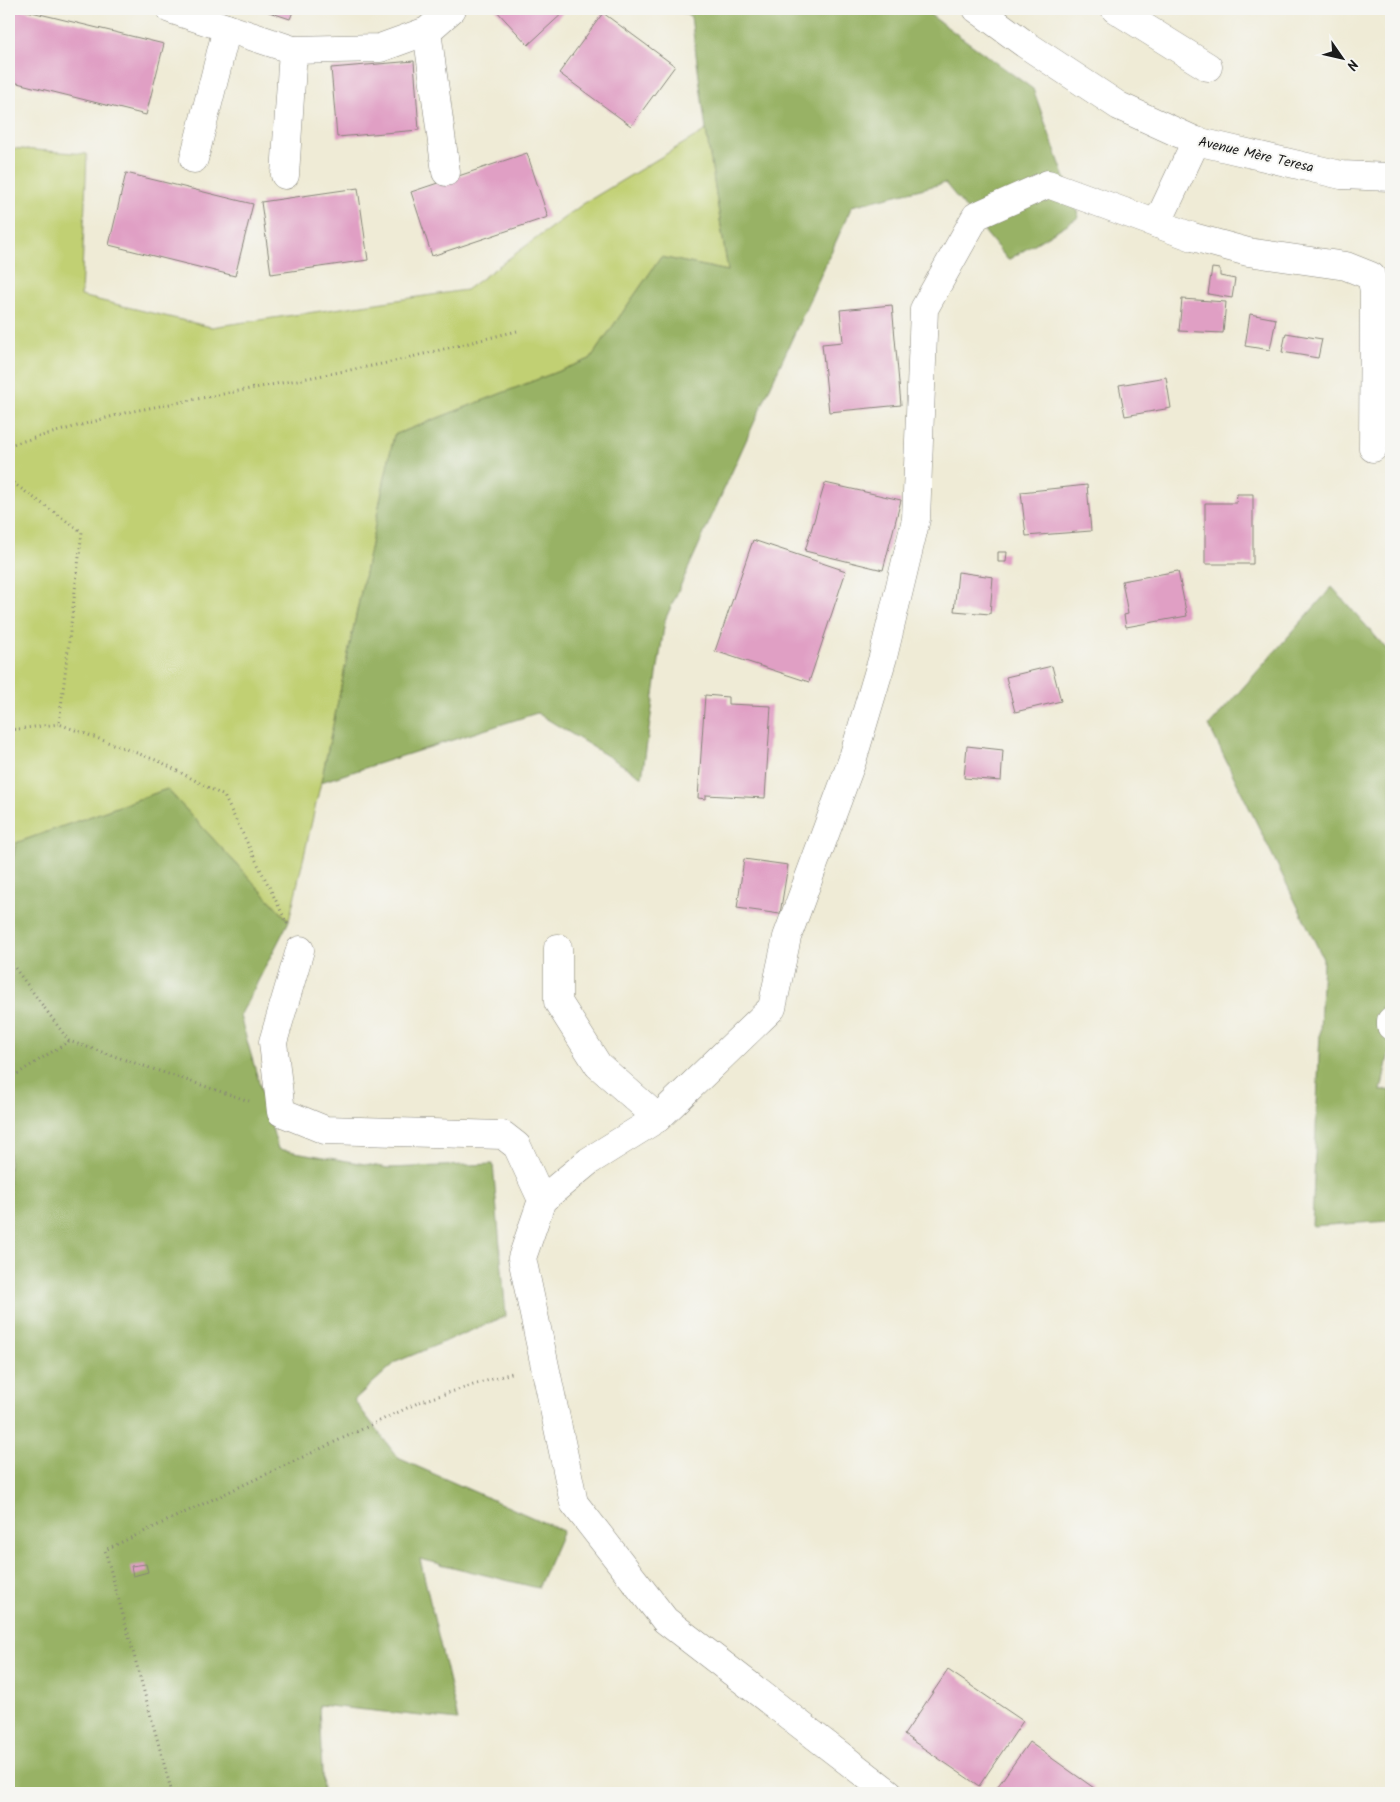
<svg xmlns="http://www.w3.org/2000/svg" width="1400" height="1802" viewBox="0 0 1400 1802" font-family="Kalam,sans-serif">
  <rect width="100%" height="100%" fill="#f6f6f2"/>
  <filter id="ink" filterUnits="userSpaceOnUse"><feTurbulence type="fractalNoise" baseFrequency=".02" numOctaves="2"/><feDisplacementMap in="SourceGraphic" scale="10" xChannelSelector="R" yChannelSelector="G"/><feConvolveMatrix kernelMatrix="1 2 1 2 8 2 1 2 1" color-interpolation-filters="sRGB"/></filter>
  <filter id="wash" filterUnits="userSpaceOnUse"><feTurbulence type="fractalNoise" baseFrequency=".0096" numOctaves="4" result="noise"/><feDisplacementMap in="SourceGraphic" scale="20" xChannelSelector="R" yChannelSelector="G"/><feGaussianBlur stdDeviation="1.12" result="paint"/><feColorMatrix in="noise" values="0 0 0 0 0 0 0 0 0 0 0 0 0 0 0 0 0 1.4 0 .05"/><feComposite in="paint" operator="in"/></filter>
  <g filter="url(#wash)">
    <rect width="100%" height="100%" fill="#efebd6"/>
    <polygon fill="#c1d073" stroke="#6e7648" points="706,130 728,271 661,257 590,359 394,435 321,782 289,921 167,789 16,843 9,881 9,148 87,154 81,296 211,327 466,290 583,204"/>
    <g fill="#98b265" stroke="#5a6740">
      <polygon points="677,9 922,9 1033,89 1079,217 1008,260 945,183 852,206 665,620 642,777 537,713 321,782 394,435 590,359 661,257 728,271 706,130 691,17"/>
      <polygon points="1332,587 1391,654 1391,1043 1381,1091 1391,1090 1391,1221 1312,1226 1323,958 1209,726"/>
      <polygon points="167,789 289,921 240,1016 278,1149 388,1168 493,1164 506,1316 396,1362 354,1400 398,1458 563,1531 538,1588 420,1559 458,1720 319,1705 323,1793 9,1793 9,881 16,843"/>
    </g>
    <g id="blocks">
      <g fill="#e09fc4">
        <polygon points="9,9 19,9 164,44 146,115 9,81"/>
        <polygon points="260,9 294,9 290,19"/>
        <polygon points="495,9 564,9 565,11 528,45"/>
        <polygon points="603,13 675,66 631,126 559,73"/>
        <polygon points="414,61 419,130 337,137 331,68"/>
        <polygon points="527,153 548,217 432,256 411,192"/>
        <polygon points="126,173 253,204 235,276 109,245"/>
        <polygon points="358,188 368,260 271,274 261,202"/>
        <polygon points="1212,268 1220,269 1220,276 1235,279 1232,298 1208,294"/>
        <polygon points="1182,299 1226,302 1223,333 1179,331"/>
        <polygon points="892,305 901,405 829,412 822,344 843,342 840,310"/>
        <polygon points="1250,314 1276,319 1270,350 1245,346"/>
        <polygon points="1286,333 1322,339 1318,358 1282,352"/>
        <polygon points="1166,377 1171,408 1125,416 1119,385"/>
        <polygon points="825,483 901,500 883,570 805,551"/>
        <polygon points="1087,485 1091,531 1026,536 1021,492"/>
        <polygon points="1237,494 1253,494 1253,564 1205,564 1205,503 1236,503"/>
        <polygon points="753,540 846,571 809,682 715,651"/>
        <polygon points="998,552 1007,552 1006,562 998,562"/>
        <polygon points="1178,571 1187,616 1126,627 1124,615 1128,614 1122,581"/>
        <polygon points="958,572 993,577 990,614 954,611"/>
        <polygon points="1052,666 1061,701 1015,712 1006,677"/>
        <polygon points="705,695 728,697 728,704 771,706 765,798 706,795 706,799 698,798"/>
        <polygon points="967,746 1003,750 1001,781 964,778"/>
        <polygon points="744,859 788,865 780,914 737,908"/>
        <polygon points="146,1564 148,1572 133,1576 131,1566"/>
        <polygon points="948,1670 1023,1721 979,1786 904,1735"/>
        <polygon points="1029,1742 1094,1788 1090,1793 993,1793"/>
      </g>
    </g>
  </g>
  <g filter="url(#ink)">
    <use href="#blocks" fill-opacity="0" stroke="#868479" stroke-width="1"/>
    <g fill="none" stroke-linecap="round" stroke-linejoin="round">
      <defs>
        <g id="minor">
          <polyline points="170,9 293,50 380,48 427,31 452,9"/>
          <polyline points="977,9 1025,44 1119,106 1196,141 1341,175 1391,177"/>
          <polyline points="1115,9 1208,67"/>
          <polyline points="427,31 446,172"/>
          <polyline points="194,159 227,28"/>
          <polyline points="285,175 293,50"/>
          <polyline points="1157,224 1196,141"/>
          <polyline points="558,948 558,1002 598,1065 658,1118"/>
          <polyline points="300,950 273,1042 281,1112 325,1130 503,1135 517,1146 542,1200"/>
          <polyline points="1391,1021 1391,1026"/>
          <polyline points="889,1793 665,1620 574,1503 522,1258 542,1200 589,1161 658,1118 772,1008 787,937 852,761 883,657 916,519 924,309 976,216 1048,184 1193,237 1248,252 1346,266 1371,276 1374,291 1373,448"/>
        </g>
      </defs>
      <use href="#minor" stroke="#868479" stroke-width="29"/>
      <g stroke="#868479" stroke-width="3" stroke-dasharray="1 4" stroke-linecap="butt">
        <polyline points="9,445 128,412 387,363 517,331"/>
        <polyline points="9,480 82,532 59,724 161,762 224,796 288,925"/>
        <polyline points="9,730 59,724"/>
        <polyline points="9,960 69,1041"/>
        <polyline points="9,1079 69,1041 249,1101"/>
        <polyline points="172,1793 105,1550 422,1401 515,1372"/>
      </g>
      <use href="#minor" stroke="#fff" stroke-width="28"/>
    </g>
  </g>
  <g text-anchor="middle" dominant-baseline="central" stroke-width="4" stroke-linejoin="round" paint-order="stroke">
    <g font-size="14" fill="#1c1c1c" stroke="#f6f6f2">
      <text transform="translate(1256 155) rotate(13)">Avenue Mère Teresa</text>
    </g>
  </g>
  <rect width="1400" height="1802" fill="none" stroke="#f6f6f2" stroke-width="30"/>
  <g transform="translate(1342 58) rotate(124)" stroke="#f6f6f2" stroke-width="4" paint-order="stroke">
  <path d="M0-4L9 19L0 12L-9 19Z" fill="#1c1c1c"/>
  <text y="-8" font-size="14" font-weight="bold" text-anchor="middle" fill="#1c1c1c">N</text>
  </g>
</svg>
